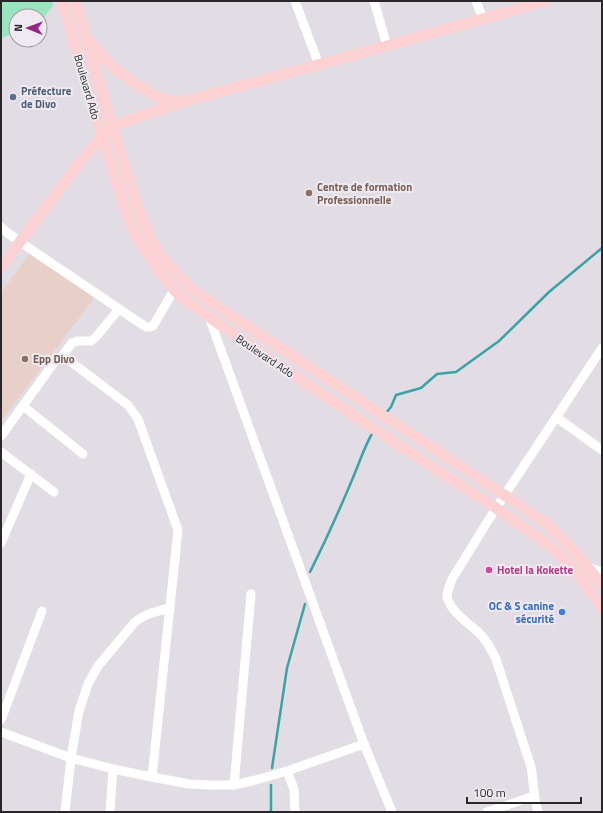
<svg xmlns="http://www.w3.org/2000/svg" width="603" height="813" viewBox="0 0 603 813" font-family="'Titillium Web',sans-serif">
  <rect width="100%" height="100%" fill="#e2dce4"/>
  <polygon fill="#e8cfc8" points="30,253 95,297 1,421 1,293"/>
  <polygon fill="#98e5c0" points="1,1 52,1 53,5 40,23 40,16 16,16 16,33 1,38"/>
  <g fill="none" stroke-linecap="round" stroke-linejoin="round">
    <g stroke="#3aa3a6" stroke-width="2.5">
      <polyline points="386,413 391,407 396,395 421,388 437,374 456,372 499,341 549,292 602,248"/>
      <path d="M310,572C325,542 339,511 352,480C359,464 364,447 373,432"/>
      <polyline points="272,768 287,668 305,604"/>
      <polyline points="270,812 271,810 271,785"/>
    </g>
    <g stroke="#fff" stroke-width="9">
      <polyline points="295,1 319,65"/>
      <polyline points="374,1 387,46"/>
      <polyline points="476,1 483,19"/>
      <polyline points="1,227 5,231 20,242 146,327 150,327 153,326 174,290"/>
      <polyline points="209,317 364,744 392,812"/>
      <polyline points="62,356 72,343 77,341 91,341 96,337 119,309"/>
      <polyline points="23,406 83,454"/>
      <polyline points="556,417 602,450"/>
      <path d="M1,436L56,360C59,356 62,357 66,358L128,405L138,419L178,530L152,777"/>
      <polyline points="1,452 54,492"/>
      <polyline points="1,543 31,474"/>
      <polyline points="588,567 602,572"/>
      <polyline points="1,720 42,611"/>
      <polyline points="1,732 71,758 113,769 152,777 189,784 210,785 234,785 256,780 287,771 364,744"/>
      <polyline points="287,771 294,789 295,812"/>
      <polyline points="234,785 251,594"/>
      <path d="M65,812L71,758L79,711L88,684L98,666L134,623C144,614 157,611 170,608"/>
      <polyline points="110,812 113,769"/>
      <polyline points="487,812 534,796"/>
      <path d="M538,812C533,797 534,782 531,767L496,659C492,651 488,643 483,637C473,626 453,614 448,600C445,593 450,586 452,579L496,508L602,348"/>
    </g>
    <g stroke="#fbd1d3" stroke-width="11">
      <polyline points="62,1 110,163 128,217 138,240 163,277 174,290 185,300 209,317 371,427 496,508 541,539 558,553 579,576 599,604 602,610"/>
      <polyline points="75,1 129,182 142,218 153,245 179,277 194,291 504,495 546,523 576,553 602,585"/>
      <polyline points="89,41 112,67 134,83 158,97 179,103"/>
      <polyline points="1,267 76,167 102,136 113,126 179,103 387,46 546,1"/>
    </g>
  </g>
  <circle fill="#5c6f8a" stroke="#efeaf1" stroke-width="1.5" cx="13" cy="97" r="4"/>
  <g fill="#8d6e63" stroke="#efeaf1" stroke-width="1.5">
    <circle cx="309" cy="193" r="4"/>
    <circle cx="25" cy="359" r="4"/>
  </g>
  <circle fill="#d1479c" stroke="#efeaf1" stroke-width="1.5" cx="489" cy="570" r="4"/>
  <circle fill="#3f7fe0" stroke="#efeaf1" stroke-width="1.5" cx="562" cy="612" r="4"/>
  <g text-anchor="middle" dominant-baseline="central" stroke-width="4" stroke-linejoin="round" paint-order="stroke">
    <g font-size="11" fill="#292729" stroke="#efeaf1">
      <text transform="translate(87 87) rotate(74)">Boulevard Ado</text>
      <text transform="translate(265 356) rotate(34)">Boulevard Ado</text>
    </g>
    <g font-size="11" font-weight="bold" fill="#4e5e75" stroke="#efeaf1" text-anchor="start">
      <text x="21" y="91">Préfecture<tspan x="21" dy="13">de Divo</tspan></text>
    </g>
    <g font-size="11" font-weight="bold" fill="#785e54" stroke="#efeaf1" text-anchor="start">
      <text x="317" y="187">Centre de formation<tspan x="317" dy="13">Professionnelle</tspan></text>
      <text x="33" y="359">Epp Divo</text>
    </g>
    <g font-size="11" font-weight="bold" fill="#b23c85" stroke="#efeaf1" text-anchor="start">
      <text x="497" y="570">Hotel la Kokette</text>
    </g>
    <g font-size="11" font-weight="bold" fill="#366cbe" stroke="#efeaf1" text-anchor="end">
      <text x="554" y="606">OC &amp; S canine<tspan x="554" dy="13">sécurité</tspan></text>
    </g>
  </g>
  <rect width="603" height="813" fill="none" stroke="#292729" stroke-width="4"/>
  <g transform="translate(28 28) rotate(271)"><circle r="19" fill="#efeaf1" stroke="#a09ca1"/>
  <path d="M0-3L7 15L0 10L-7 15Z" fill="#972482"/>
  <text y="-6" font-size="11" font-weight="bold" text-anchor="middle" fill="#292729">N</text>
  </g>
  <path d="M467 797v6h114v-6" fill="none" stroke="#292729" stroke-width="2"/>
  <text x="473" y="797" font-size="12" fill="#292729" stroke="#efeaf1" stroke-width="3" paint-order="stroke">100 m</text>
</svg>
